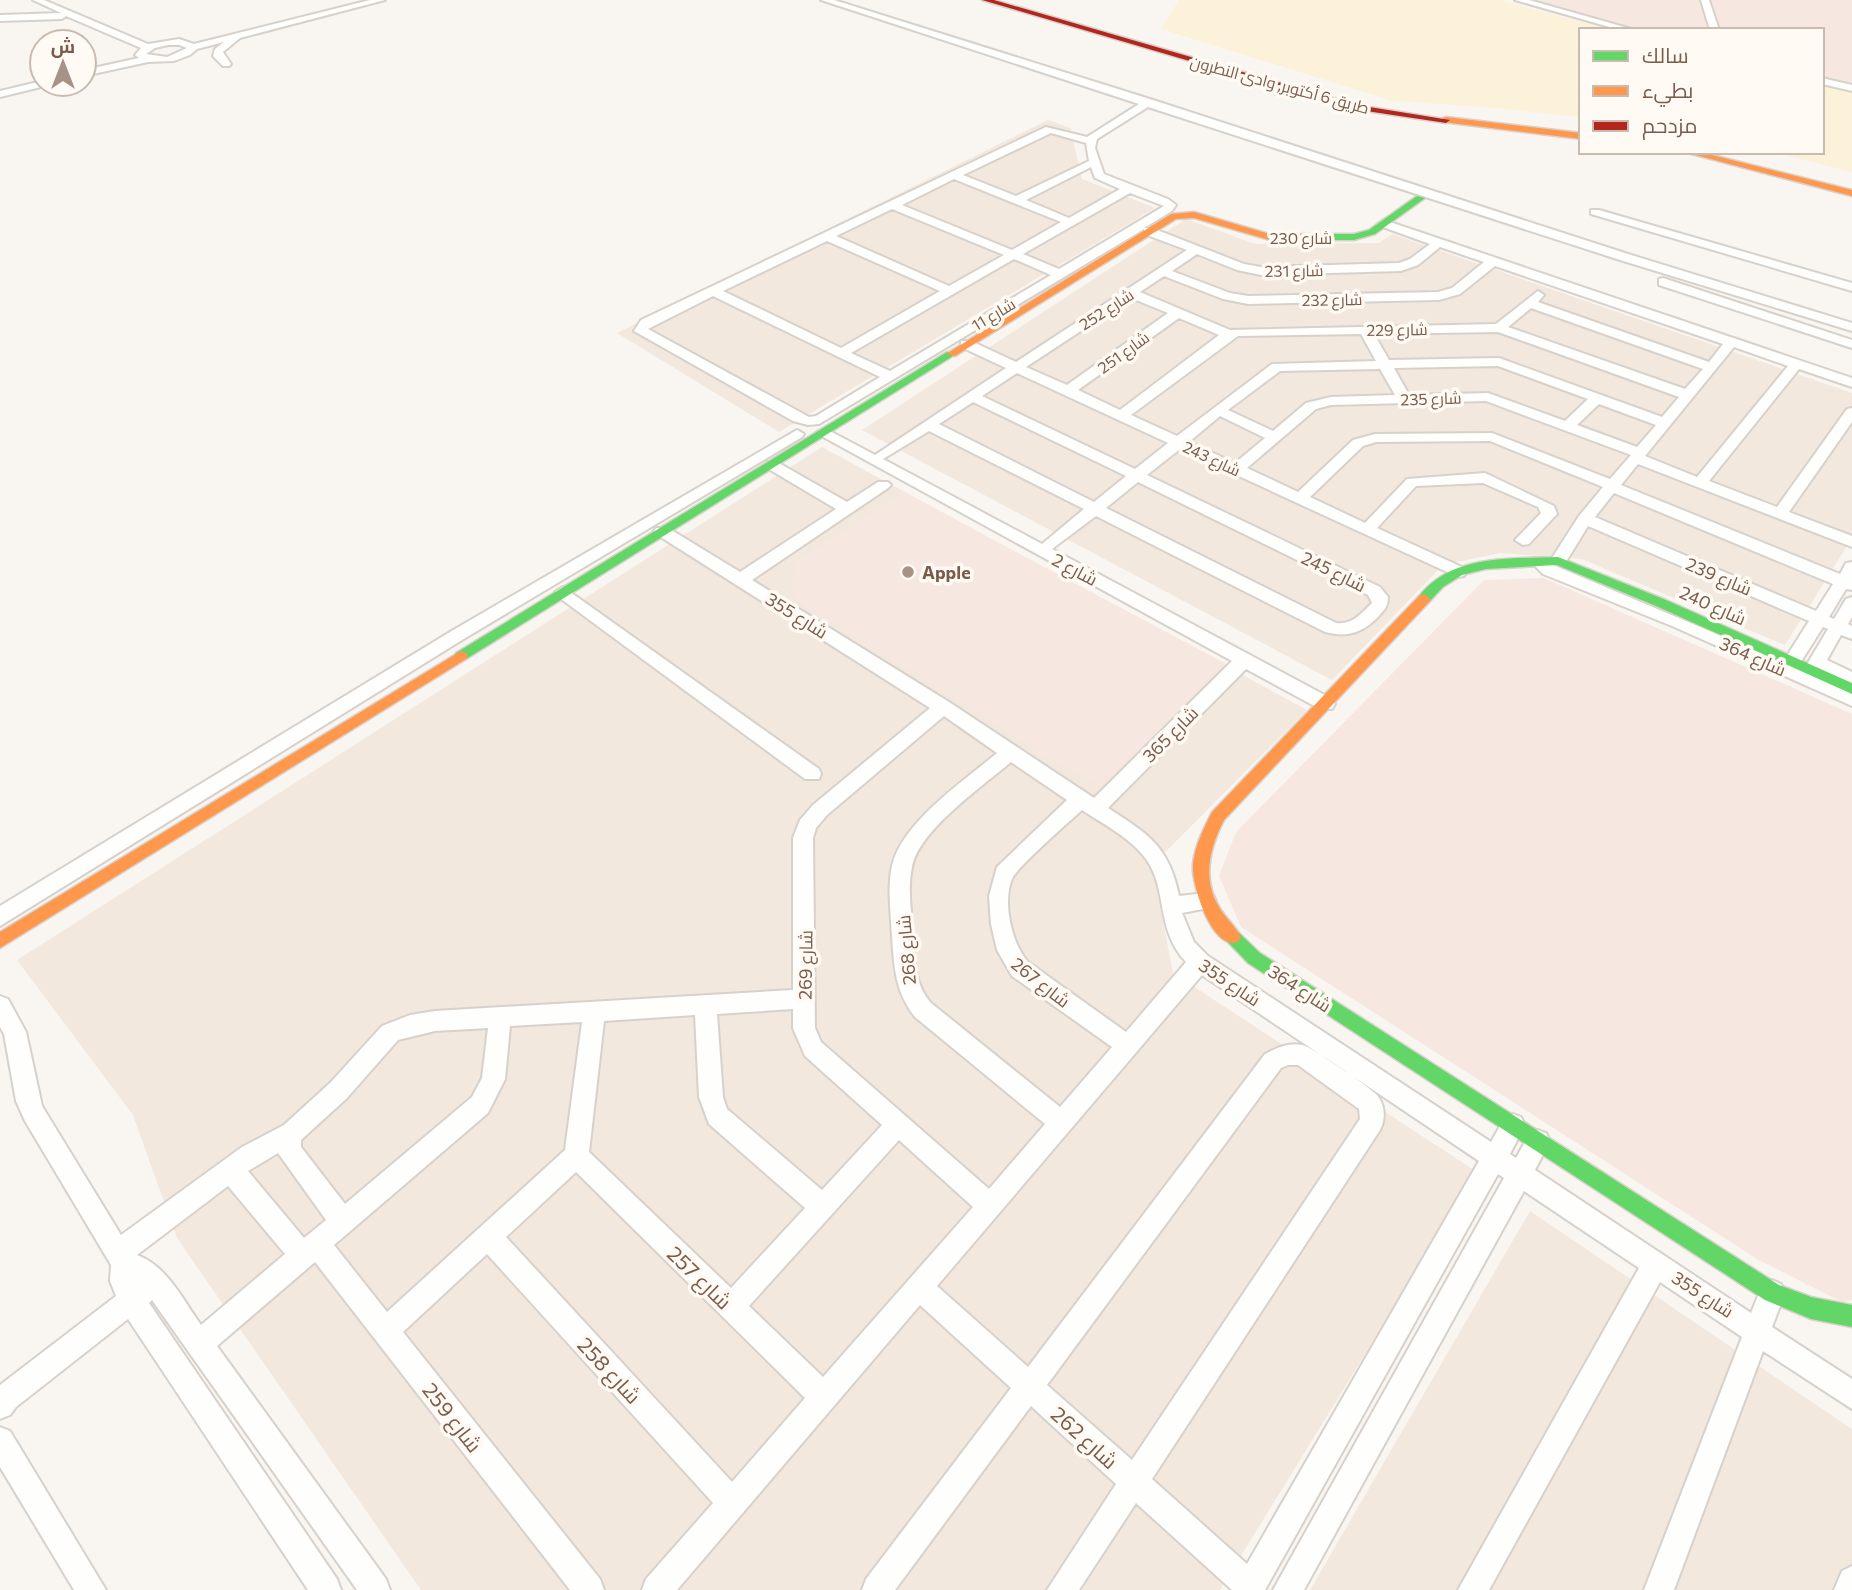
<svg xmlns="http://www.w3.org/2000/svg" width="1852" height="1590" viewBox="0 0 1852 1590" font-family="Commissioner,Cairo,sans-serif">
  <rect width="100%" height="100%" fill="#f9f5f0"/>
  <g fill="#f2e8de">
    <polygon points="1048,120 1070,128 1082,179 1155,208 779,432 617,333"/>
    <polygon points="1186,219 1255,244 1379,243 1392,234 1852,393 1852,538 1785,645 1582,559 1500,553 1443,565 1332,680 862,430"/>
    <polygon points="822,447 1307,710 1152,865 1173,973 1477,1172 1220,1590 421,1590 177,1238 133,1115 17,960"/>
    <polygon points="1530,1211 1852,1429 1852,1590 1310,1590"/>
  </g>
  <g fill="#f6e8e1">
    <polygon points="1528,0 1852,0 1852,84 1822,77 1822,30 1642,30"/>
    <polygon points="905,493 1232,667 1101,786 1048,757 793,598 794,563"/>
    <polygon points="1544,578 1852,714 1852,1300 1842,1302 1757,1259 1241,927 1219,876 1236,832 1484,580"/>
  </g>
  <g fill="#fbf2d9">
    <polygon points="1179,0 1499,0 1611,30 1581,30 1581,117 1485,107 1393,101 1161,29"/>
    <polygon points="1822,86 1852,94 1852,172 1773,152 1822,152"/>
  </g>
  <g fill="none" stroke-linecap="round" stroke-linejoin="round">
    <defs>
      <g id="street">
        <path d="M33,0H44L148,44L179,39L194,44L370,0H385L240,38L223,52L231,64L229,66H223L213,56L215,49L224,42L197,49L190,55L174,61L148,62L84,76V70L139,58L135,55L141,48L66,16L62,19L0,21V15L61,13ZM168,45H179L187,48L167,57L146,54L155,48Z"/>
        <path d="M821,0H834L1153,100L1628,254L1852,323V331L1620,260L1148,107L1097,139L1095,148L1104,174L1168,199L1176,205L1172,211L1144,228H1152L1244,264L1261,267L1399,263L1410,259L1430,244L1380,226L1378,224L1384,220L1852,378V387L1799,369L1709,481L1777,507L1847,409L1852,408V422L1789,512L1852,536V547L1638,464L1621,485L1840,574L1846,563L1852,562V590L1846,589L1829,617L1834,619L1846,599L1852,597V617L1848,624L1852,626V639L1841,635L1827,660L1852,672V685L1820,671L1817,677L1852,693V706L1672,626L1543,574L1531,562L1533,558H1545L1552,564L1550,561L1579,516L1603,487L1490,441L1376,442L1363,446L1310,497L1365,523L1407,479L1485,473L1554,506L1557,514L1554,517L1529,544L1523,545L1515,540L1541,513L1538,507L1483,483L1416,486L1377,528L1464,568L1466,572L1464,576L1458,577L1180,449L1147,475L1380,587L1388,597C1388,607 1384,610 1378,617C1362,633 1347,638 1325,632L1096,516L1052,549L1332,699L1335,704L1332,709H1320L1246,669L1108,808C1148,834 1169,846 1179,896L1206,893L1213,895L1216,901L1213,907L1182,913L1194,942L1208,956L1491,1142L1505,1117L1513,1114L1521,1117L1525,1125L1510,1154L1516,1158L1530,1133L1538,1130L1546,1133L1550,1141L1535,1170L1751,1313L1763,1284L1772,1280L1781,1284L1785,1293L1772,1327L1852,1379V1409L1763,1351L1674,1590H1644L1742,1337L1660,1282L1489,1590H1458L1639,1268L1524,1191L1304,1590H1273L1504,1178L1498,1174L1265,1590H1232L1136,1503L1079,1590H1047L1116,1484L1031,1406L895,1590H862L866,1579L1011,1388L920,1305L677,1590H642L646,1579L713,1503L487,1254L403,1332L600,1579L604,1590H570L315,1262L217,1346L386,1579L390,1590H357L152,1300L149,1303L337,1579L341,1590H308L128,1319L16,1407L10,1415L0,1419V1385L116,1296L110,1281L111,1265L25,1121L16,1101L4,1034L0,1027V996L8,999L26,1032L42,1106L121,1235L242,1147L284,1125L331,1082L382,1026L410,1015L435,1011L793,990V838L800,820L813,805L930,708L656,534L654,531L656,528H668L740,572L836,509L767,468L765,465L767,462H777L847,502L878,482H888L891,485L888,488L752,580L949,702L1094,798L1232,661L816,433L823,429L828,430L875,455L1006,368L961,347V341H971L1016,362L1187,250L1144,234V229L819,424L808,425L793,421L634,331L641,320L1046,127L1087,137L1139,104ZM1051,133L1086,143L1089,161L1016,196L963,175ZM1091,167L1095,178L1120,189L1069,218L1026,200ZM954,179L1061,222L1012,250L902,205ZM1130,193L1164,206L1059,269L1023,254ZM892,209L1004,255L949,286L836,236ZM827,241L940,291L841,348L723,291ZM1440,247L1484,262L1452,288L1438,292L1248,296L1230,293L1172,271L1197,254L1237,270L1261,275L1401,271L1418,265ZM1014,259L1051,275L890,371L851,353ZM1495,266L1723,344L1709,362L1538,302L1544,295L1538,291L1496,324L1230,330L1140,292L1164,276L1223,299L1248,304L1439,300L1460,294ZM713,296L880,377L816,416L809,417L648,329ZM1131,298L1168,313L1067,385L1026,367ZM1531,308L1703,369L1685,389L1508,327ZM1179,318L1219,335L1120,410L1078,390ZM1498,332L1679,397L1662,417L1499,358L1389,360L1374,334ZM1361,334L1376,361L1272,364L1177,436L1131,415L1238,336ZM1734,347L1788,366L1697,477L1645,456ZM1498,366L1588,399L1565,421L1488,393L1409,395L1394,368ZM1380,369L1395,395L1331,397L1306,403L1273,431L1228,410L1280,371ZM1017,373L1168,443L1135,469L982,396ZM1486,401L1631,455L1610,479L1492,433L1375,434L1353,440L1298,492L1247,468L1316,409L1331,405ZM973,402L1126,476L1094,502L939,424ZM1599,404L1656,425L1637,447L1577,425ZM1220,416L1265,438L1235,463L1189,442ZM929,431L1084,509L1042,544L883,459ZM1138,482L1368,595L1372,603C1361,614 1352,625 1336,623L1106,508ZM1614,493L1833,584L1816,611L1595,517ZM1588,526L1809,621L1783,662L1553,565H1564ZM1823,627L1828,629L1803,671L1797,668ZM944,716L997,753C964,781 902,822 892,866C887,889 891,913 892,936C894,966 895,992 915,1017L1045,1124L989,1189L821,1042L815,1028L813,838L816,828L827,815ZM1011,762L1067,800L997,867L989,896L991,924L997,950L1012,976L1112,1047L1060,1107L931,1003C914,983 915,962 913,937C912,914 907,890 912,867C919,830 983,786 1011,762ZM1082,810C1103,824 1131,838 1146,859C1168,889 1155,929 1186,962L1126,1032L1028,962C1012,944 1002,903 1012,879C1017,867 1069,822 1082,810ZM1202,975L1479,1161L1247,1564L1152,1479L1380,1130C1386,1118 1385,1104 1376,1094C1368,1086 1311,1046 1302,1045C1288,1042 1277,1048 1265,1054L1028,1367L937,1286ZM793,1009V1028L805,1056L882,1125L822,1190L727,1109L723,1097L717,1014ZM695,1015L699,1097L709,1124L805,1208L731,1288L589,1152L604,1021ZM582,1022L565,1150L387,1312L334,1245L488,1113L505,1079L510,1026ZM488,1028L482,1078L472,1097L345,1204L301,1147V1140L347,1098L398,1040L435,1031ZM1288,1065H1298L1359,1109L1360,1119L1132,1460L1047,1385L1281,1068ZM899,1140L973,1207L823,1377L749,1306ZM278,1153L326,1220L304,1238L248,1171ZM576,1172L805,1398L732,1482L506,1237ZM228,1186L285,1254L201,1325C183,1300 167,1266 137,1255Z"/>
        <polygon points="1515,0 1529,0 1635,30 1620,30"/>
        <polygon points="1701,0 1709,0 1719,30 1710,30"/>
        <polygon points="1822,78 1852,85 1852,91 1822,84"/>
        <polygon points="42,81 42,84 47,84 45,86 0,97 0,91"/>
        <polygon points="1591,210 1599,210 1852,283 1852,291 1591,214"/>
        <polygon points="1663,278 1852,340 1852,348 1659,285 1659,279"/>
        <polygon points="797,430 804,434 802,437 462,640 0,926 0,906 450,632"/>
        <polygon points="563,587 819,769 821,774 819,779 805,779 557,596 555,592"/>
        <polygon points="0,1427 10,1431 106,1590 74,1590 0,1467"/>
        <polygon points="1852,1566 1852,1590 1834,1590 1842,1571"/>
      </g>
      <g id="fast">
        <polygon points="1417,196 1425,198 1375,234 1354,240 1314,240 1309,237 1314,234 1354,234 1369,230"/>
        <polygon points="947,352 956,354 466,659 456,659 454,656 456,653"/>
        <path d="M1558,557L1666,600L1852,683V694L1656,606L1557,565L1486,569L1462,575L1443,587L1429,602L1424,604L1417,599C1449,554 1509,559 1558,557Z"/>
        <polygon points="1232,930 1238,932 1260,953 1779,1285 1811,1297 1852,1305 1852,1327 1811,1319 1765,1300 1248,963 1223,937 1226,932"/>
      </g>
      <g id="slow">
        <polygon points="1446,117 1581,133 1581,139 1443,122 1443,118"/>
        <polygon points="1684,152 1700,152 1852,190 1852,196"/>
        <polygon points="1194,212 1273,235 1314,234 1319,237 1314,240 1273,241 1194,218 1176,219 955,356 946,354 1171,214"/>
        <path d="M1424,594L1431,599L1429,602L1224,820C1210,847 1202,877 1218,905C1224,917 1235,925 1241,937L1238,942C1212,951 1191,884 1193,864C1195,845 1204,828 1212,812L1419,596Z"/>
        <polygon points="461,651 466,653 468,656 466,659 0,948 0,932"/>
      </g>
      <polygon id="jam" points="982,0 994,0 1357,105 1450,120 1446,123 1353,109"/>
    </defs>
    <use href="#street" stroke="#d7d1cb" stroke-width="4"/>
    <use href="#fast" stroke="#d9d2cb" stroke-width="3"/>
    <use href="#slow" stroke="#d9d2cb" stroke-width="3"/>
    <use href="#jam" stroke="#d9d2cb" stroke-width="3"/>
    <use href="#street" fill="#fefefd" fill-rule="evenodd"/>
    <use href="#fast" fill="#63d668" fill-rule="evenodd"/>
    <use href="#slow" fill="#ff974d" fill-rule="evenodd"/>
    <use href="#jam" fill="#b3261e" fill-rule="evenodd"/>
  </g>
  <circle fill="#a69286" stroke="#fffaf3" stroke-width="2.5" cx="908" cy="572" r="7"/>
  <g text-anchor="middle" dominant-baseline="central" stroke-width="7" stroke-linejoin="round" paint-order="stroke">
    <g font-size="16" fill="#7a5c4d" stroke="#fffaf3">
      <text transform="translate(1280 84) rotate(15)">طريق 6 أكتوبر, وادى النطرون</text>
      <text x="1301" y="237">شارع 230</text>
      <text transform="translate(1294 270) rotate(-1)">شارع 231</text>
      <text transform="translate(1332 299) rotate(-1)">شارع 232</text>
      <text transform="translate(1106 309) rotate(-33)">شارع 252</text>
      <text transform="translate(993 314) rotate(-31)">شارع 11</text>
      <text transform="translate(1397 329) rotate(-1)">شارع 229</text>
      <text transform="translate(1123 352) rotate(-36)">شارع 251</text>
      <text transform="translate(1431 398) rotate(-2)">شارع 235</text>
      <text transform="translate(1212 458) rotate(25)">شارع 243</text>
    </g>
    <g font-size="18" fill="#7a5c4d" stroke="#fffaf3">
      <text transform="translate(1075 569) rotate(28)">شارع 2</text>
      <text transform="translate(1334 571) rotate(26)">شارع 245</text>
      <text transform="translate(1719 576) rotate(23)">شارع 239</text>
      <text transform="translate(1713 605) rotate(24)">شارع 240</text>
      <text transform="translate(797 615) rotate(32)">شارع 355</text>
      <text transform="translate(1753 656) rotate(24)">شارع 364</text>
      <text transform="translate(1170 734) rotate(-45)">شارع 365</text>
      <text transform="translate(906 950) rotate(-95)">شارع 268</text>
      <text transform="translate(805 965) rotate(-89)">شارع 269</text>
      <text transform="translate(1041 982) rotate(38)">شارع 267</text>
      <text transform="translate(1230 982) rotate(34)">شارع 355</text>
      <text transform="translate(1300 988) rotate(33)">شارع 364</text>
      <text transform="translate(1703 1294) rotate(33)">شارع 355</text>
    </g>
    <g font-size="18" font-weight="bold" fill="#7a5c4d" stroke="#fffaf3" text-anchor="start">
      <text x="922" y="572">Apple</text>
    </g>
    <g font-size="21" fill="#7a5c4d" stroke="#fffaf3">
      <text transform="translate(700 1277) rotate(44)">شارع 257</text>
      <text transform="translate(610 1370) rotate(47)">شارع 258</text>
      <text transform="translate(453 1417) rotate(52)">شارع 259</text>
      <text transform="translate(1085 1437) rotate(42)">شارع 262</text>
    </g>
  </g>
  <rect x="1579" y="28" width="245" height="126" fill="#fffaf3" stroke="#cabbb1" stroke-width="2"/>
  <rect x="1593" y="51" width="35" height="10" fill="#63d668" stroke="#cabbb1" stroke-width="2"/>
  <text x="1642" y="63" font-size="21" fill="#7a5c4d">سالك</text>
  <rect x="1593" y="86" width="35" height="10" fill="#ff974d" stroke="#cabbb1" stroke-width="2"/>
  <text x="1642" y="98" font-size="21" fill="#7a5c4d">بطيء</text>
  <rect x="1593" y="121" width="35" height="10" fill="#b3261e" stroke="#cabbb1" stroke-width="2"/>
  <text x="1642" y="133" font-size="21" fill="#7a5c4d">مزدحم</text>
  <g transform="translate(63 63)"><circle r="33" fill="#fffaf3" stroke="#cabbb1" stroke-width="2"/>
  <path d="M0-5L12 26L0 18L-12 26Z" fill="#a69286"/>
  <text y="-10" font-size="19" font-weight="bold" text-anchor="middle" fill="#7a5c4d">ش</text>
  </g>
</svg>
